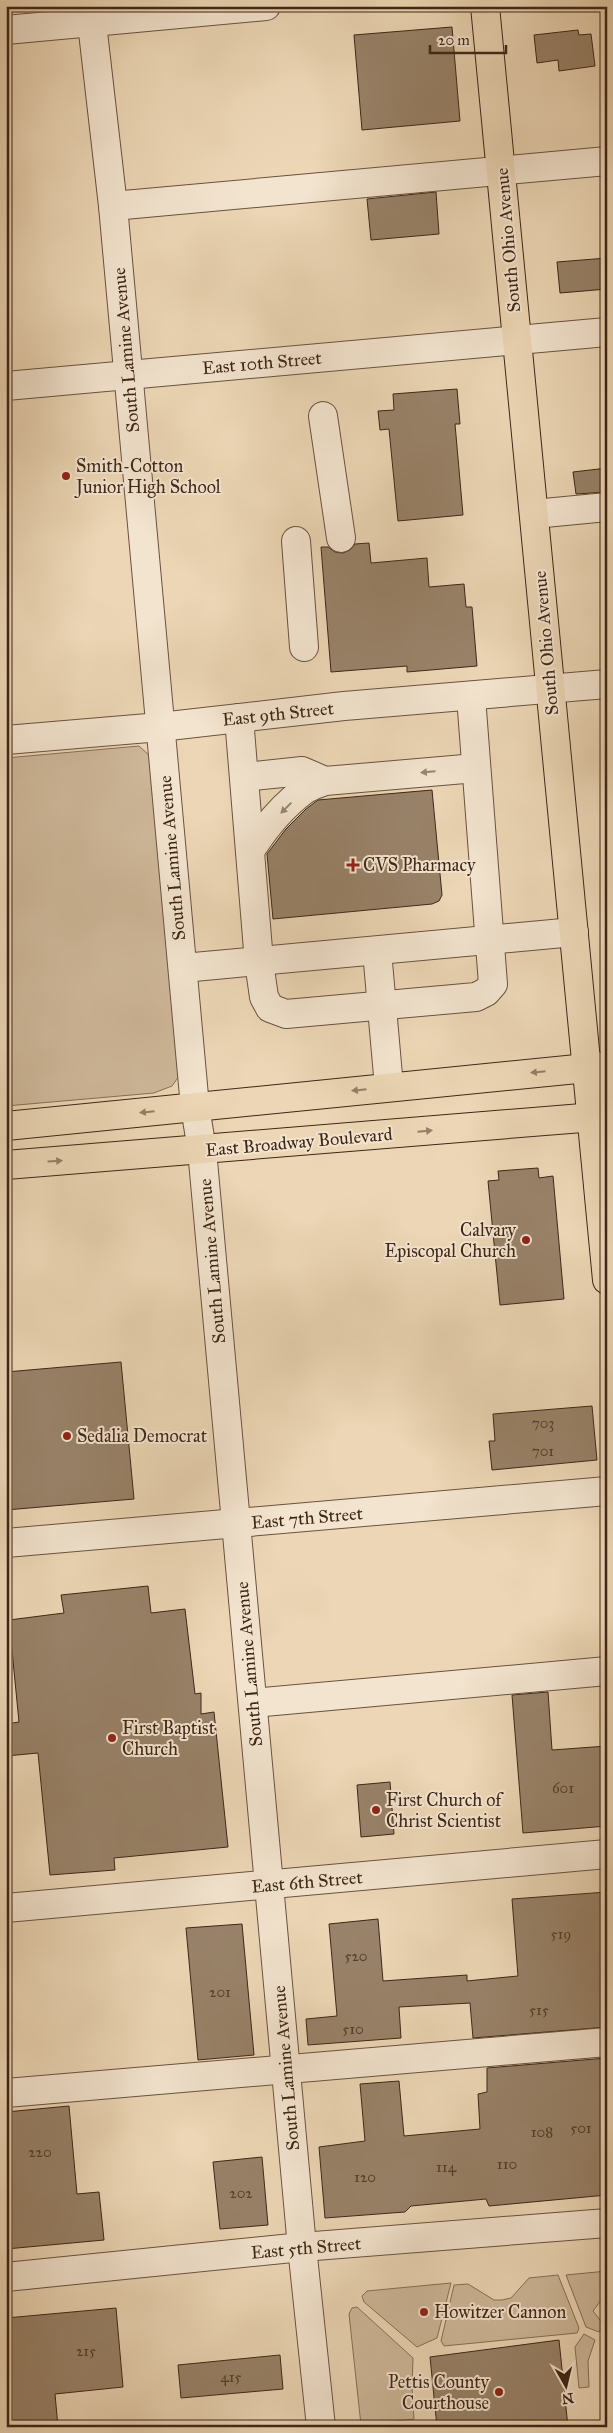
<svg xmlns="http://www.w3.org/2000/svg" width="613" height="2433" viewBox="0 0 613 2433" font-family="'IM FELL Great Primer',serif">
  <rect width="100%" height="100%" fill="#ecd6b5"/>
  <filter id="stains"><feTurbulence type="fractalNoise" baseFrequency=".004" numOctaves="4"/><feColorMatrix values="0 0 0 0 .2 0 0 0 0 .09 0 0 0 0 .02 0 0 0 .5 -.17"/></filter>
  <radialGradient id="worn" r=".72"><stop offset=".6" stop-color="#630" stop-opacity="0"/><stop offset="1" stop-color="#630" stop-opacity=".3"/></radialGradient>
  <g fill="#ceb89a" stroke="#866f58">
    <polygon points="139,746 150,756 182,1072 172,1086 154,1093 6,1106 6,758"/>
    <polygon points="607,2271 607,2301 602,2299 593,2311 604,2325 599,2332 586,2327 566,2275"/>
    <polygon points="558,2275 579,2328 577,2333 444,2346 441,2341 454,2285 468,2284 494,2300 502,2300 511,2298 529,2278"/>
    <polygon points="451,2283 437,2338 417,2347 364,2302 362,2296 367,2291"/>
    <polygon points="357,2307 413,2358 412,2387 414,2419 361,2425 349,2314 352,2308"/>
    <polygon points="584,2334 595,2340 588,2361 589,2387 579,2388 575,2347"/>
    <path d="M607,2336V2405H605C602,2381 597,2359 607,2336Z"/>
  </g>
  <g fill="#988269" stroke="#3e2617">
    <polygon points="452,27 460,121 362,130 354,35"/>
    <polygon points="578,30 579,35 591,34 595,66 559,71 558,60 537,63 534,35"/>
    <polygon points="436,192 439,234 371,240 367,199"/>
    <polygon points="607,258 607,289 560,293 557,262"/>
    <polygon points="457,389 460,424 455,424 463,515 398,521 389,429 380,430 378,411 394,410 393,394"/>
    <polygon points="607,468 607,492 576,494 573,472"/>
    <polygon points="369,543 371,563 427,558 429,587 464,584 466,607 472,607 477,666 407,672 407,666 331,672 321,547 328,547 335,552 343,553 350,550 355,544"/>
    <polygon points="432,790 442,895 439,901 432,904 273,919 267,854 286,829 306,809 318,800"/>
    <polygon points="538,1168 539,1178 553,1176 564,1299 500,1305 488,1181 499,1180 498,1171"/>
    <polygon points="121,1362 134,1499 6,1510 6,1372"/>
    <polygon points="592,1406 597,1460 492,1470 489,1441 495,1441 493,1414"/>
    <polygon points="148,1586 151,1613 185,1609 195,1694 201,1693 201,1714 214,1712 228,1847 114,1858 115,1870 50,1875 38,1753 6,1756 6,1724 19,1722 9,1620 64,1613 61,1595"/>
    <polygon points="548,1692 552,1750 607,1746 607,1826 523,1833 512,1695"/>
    <polygon points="390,1782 394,1834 361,1837 357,1785"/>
    <polygon points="607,1892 607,2027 473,2038 470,2003 399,2007 401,2038 308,2045 306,2019 337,2016 329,1924 378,1919 383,1981 467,1975 467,1981 518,1976 512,1899"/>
    <polygon points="242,1924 254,2055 198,2060 186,1928"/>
    <polygon points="607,2058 607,2195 489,2206 486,2199 411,2206 405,2212 325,2218 319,2147 365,2141 360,2084 399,2081 404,2136 480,2129 478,2094 487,2092 487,2068"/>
    <polygon points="69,2106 77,2194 99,2192 104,2240 6,2249 6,2112"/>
    <polygon points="262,2157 268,2225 220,2229 213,2162"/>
    <polygon points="116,2308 123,2387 55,2394 58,2427 6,2427 6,2318"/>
    <polygon points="559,2340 568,2427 437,2427 430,2357"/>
    <polygon points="280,2355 283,2389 181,2398 178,2365"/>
  </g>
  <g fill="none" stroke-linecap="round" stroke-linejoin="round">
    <defs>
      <g id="minor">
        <polyline points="90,6 113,206 195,1107 202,1150 302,2247 321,2427"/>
        <polyline points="6,30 266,6"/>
        <polyline points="113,206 607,161"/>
        <polyline points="6,386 607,332"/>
        <polyline points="323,416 341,538"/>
        <polyline points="534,514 607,507"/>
        <polyline points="296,541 304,647"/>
        <polyline points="239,718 259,962 264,997 270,1008 286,1014 476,997 486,992 493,984 471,697"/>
        <polyline points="6,740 160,727 344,706 607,684"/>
        <polyline points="244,777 302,771 325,781"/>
        <path d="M250,851C264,829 283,806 303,791C310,786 318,784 325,781L476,768"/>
        <polyline points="377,951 389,1087"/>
        <polyline points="183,968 574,932"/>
        <polyline points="6,1543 607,1491"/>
        <polyline points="253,1703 607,1671"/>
        <polyline points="6,1908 607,1854"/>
        <polyline points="6,2093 607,2042"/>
        <polyline points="6,2277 302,2247 607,2223"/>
      </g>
      <polyline id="major" points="485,6 607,1280"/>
      <g id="highway">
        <polyline points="6,1126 607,1066"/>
        <polyline points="6,1165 607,1116"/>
      </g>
    </defs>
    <use href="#minor" stroke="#6a523e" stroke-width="30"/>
    <use href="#major" stroke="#3e2617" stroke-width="30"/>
    <use href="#highway" stroke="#3e2617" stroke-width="30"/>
    <use href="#minor" stroke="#f3e4cf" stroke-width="28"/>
    <use href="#major" stroke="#ecd6b5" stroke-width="28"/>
    <use href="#highway" stroke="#ecd6b5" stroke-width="28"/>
  </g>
  <defs><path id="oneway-solid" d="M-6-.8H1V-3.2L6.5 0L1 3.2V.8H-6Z" transform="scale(1.25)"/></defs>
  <g fill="#988573">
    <use href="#oneway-solid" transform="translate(428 772) rotate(175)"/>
    <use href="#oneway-solid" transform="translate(286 808) rotate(135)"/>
  </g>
  <g fill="#957e66">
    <use href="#oneway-solid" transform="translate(538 1072) rotate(174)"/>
    <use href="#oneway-solid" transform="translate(359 1090) rotate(174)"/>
    <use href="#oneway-solid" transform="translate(147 1112) rotate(174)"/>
    <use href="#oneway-solid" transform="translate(425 1131) rotate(-5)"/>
    <use href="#oneway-solid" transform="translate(55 1161) rotate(-4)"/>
  </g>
  <g fill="#8f2418" stroke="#f3e4cf" stroke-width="2">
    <circle cx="66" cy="476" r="5"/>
    <path d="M350.5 857.5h5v5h5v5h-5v5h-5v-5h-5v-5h5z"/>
    <circle cx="526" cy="1240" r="5"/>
    <circle cx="67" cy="1436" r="5"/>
    <circle cx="112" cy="1738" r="5"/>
    <circle cx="376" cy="1810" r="5"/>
    <circle cx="424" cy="2312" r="5"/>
    <circle cx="499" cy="2392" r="5"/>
  </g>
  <g text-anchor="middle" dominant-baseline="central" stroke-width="4" stroke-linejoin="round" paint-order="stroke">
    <g font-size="15" fill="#543d2c">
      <text x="543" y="1423">703</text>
      <text x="543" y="1451">701</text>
      <text x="563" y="1788">601</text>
      <text x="561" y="1934">519</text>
      <text x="356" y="1956">520</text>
      <text x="220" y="1992">201</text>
      <text x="539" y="2010">515</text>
      <text x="353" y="2029">510</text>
      <text x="581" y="2128">501</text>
      <text x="542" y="2132">108</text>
      <text x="40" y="2152">220</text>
      <text x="507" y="2164">110</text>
      <text x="446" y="2167">114</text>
      <text x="365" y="2177">120</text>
      <text x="241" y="2193">202</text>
      <text x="86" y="2351">215</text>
      <text x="231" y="2377">415</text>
    </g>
    <g font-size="18" fill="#3e2617" stroke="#f3e4cf">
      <text transform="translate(508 240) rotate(-95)">South Ohio Avenue</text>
      <text transform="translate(126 350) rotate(-95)">South Lamine Avenue</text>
      <text transform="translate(262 363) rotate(-5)">East 10th Street</text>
      <text transform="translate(546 643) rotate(-95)">South Ohio Avenue</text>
      <text transform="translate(278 714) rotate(-6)">East 9th Street</text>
      <text transform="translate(172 858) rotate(-95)">South Lamine Avenue</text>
      <text transform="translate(299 1142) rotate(-5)">East Broadway Boulevard</text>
      <text transform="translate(212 1261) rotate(-95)">South Lamine Avenue</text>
      <text transform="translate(307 1518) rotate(-5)">East 7th Street</text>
      <text transform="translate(249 1664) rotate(-95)">South Lamine Avenue</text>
      <text transform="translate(307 1882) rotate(-5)">East 6th Street</text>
      <text transform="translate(286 2068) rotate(-95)">South Lamine Avenue</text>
      <text transform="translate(306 2248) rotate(-5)">East 5th Street</text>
    </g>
    <g font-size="18" fill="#3e2617" stroke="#f3e4cf" text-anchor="start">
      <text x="76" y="466">Smith-Cotton<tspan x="76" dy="21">Junior High School</tspan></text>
      <text x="363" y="865">CVS Pharmacy</text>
      <text x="516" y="1230" text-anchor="end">Calvary<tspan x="516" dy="21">Episcopal Church</tspan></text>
      <text x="77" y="1436">Sedalia Democrat</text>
      <text x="122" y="1728">First Baptist<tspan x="122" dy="21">Church</tspan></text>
      <text x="386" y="1800">First Church of<tspan x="386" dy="21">Christ Scientist</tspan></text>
      <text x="434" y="2312">Howitzer Cannon</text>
      <text x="489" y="2382" text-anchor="end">Pettis County<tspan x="489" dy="21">Courthouse</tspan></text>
    </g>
  </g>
  <rect width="613" height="2433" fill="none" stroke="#ecd6b5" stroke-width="25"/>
  <rect x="8" y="8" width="598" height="2418" fill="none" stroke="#3e2617" stroke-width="2.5"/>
  <rect x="12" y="12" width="588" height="2408" fill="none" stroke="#3e2617"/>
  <g transform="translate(566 2386) rotate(172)" stroke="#f3e4cf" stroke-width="4" paint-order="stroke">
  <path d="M0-4L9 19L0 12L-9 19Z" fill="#3e2617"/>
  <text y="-8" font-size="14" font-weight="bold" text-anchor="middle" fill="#3e2617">N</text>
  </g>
  <path d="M430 45v8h76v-8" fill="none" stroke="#3e2617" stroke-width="2.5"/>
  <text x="438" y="45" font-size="15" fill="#3e2617" stroke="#f3e4cf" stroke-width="4" paint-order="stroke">20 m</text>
  <rect width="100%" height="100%" filter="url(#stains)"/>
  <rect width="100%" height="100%" fill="url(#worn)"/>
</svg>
